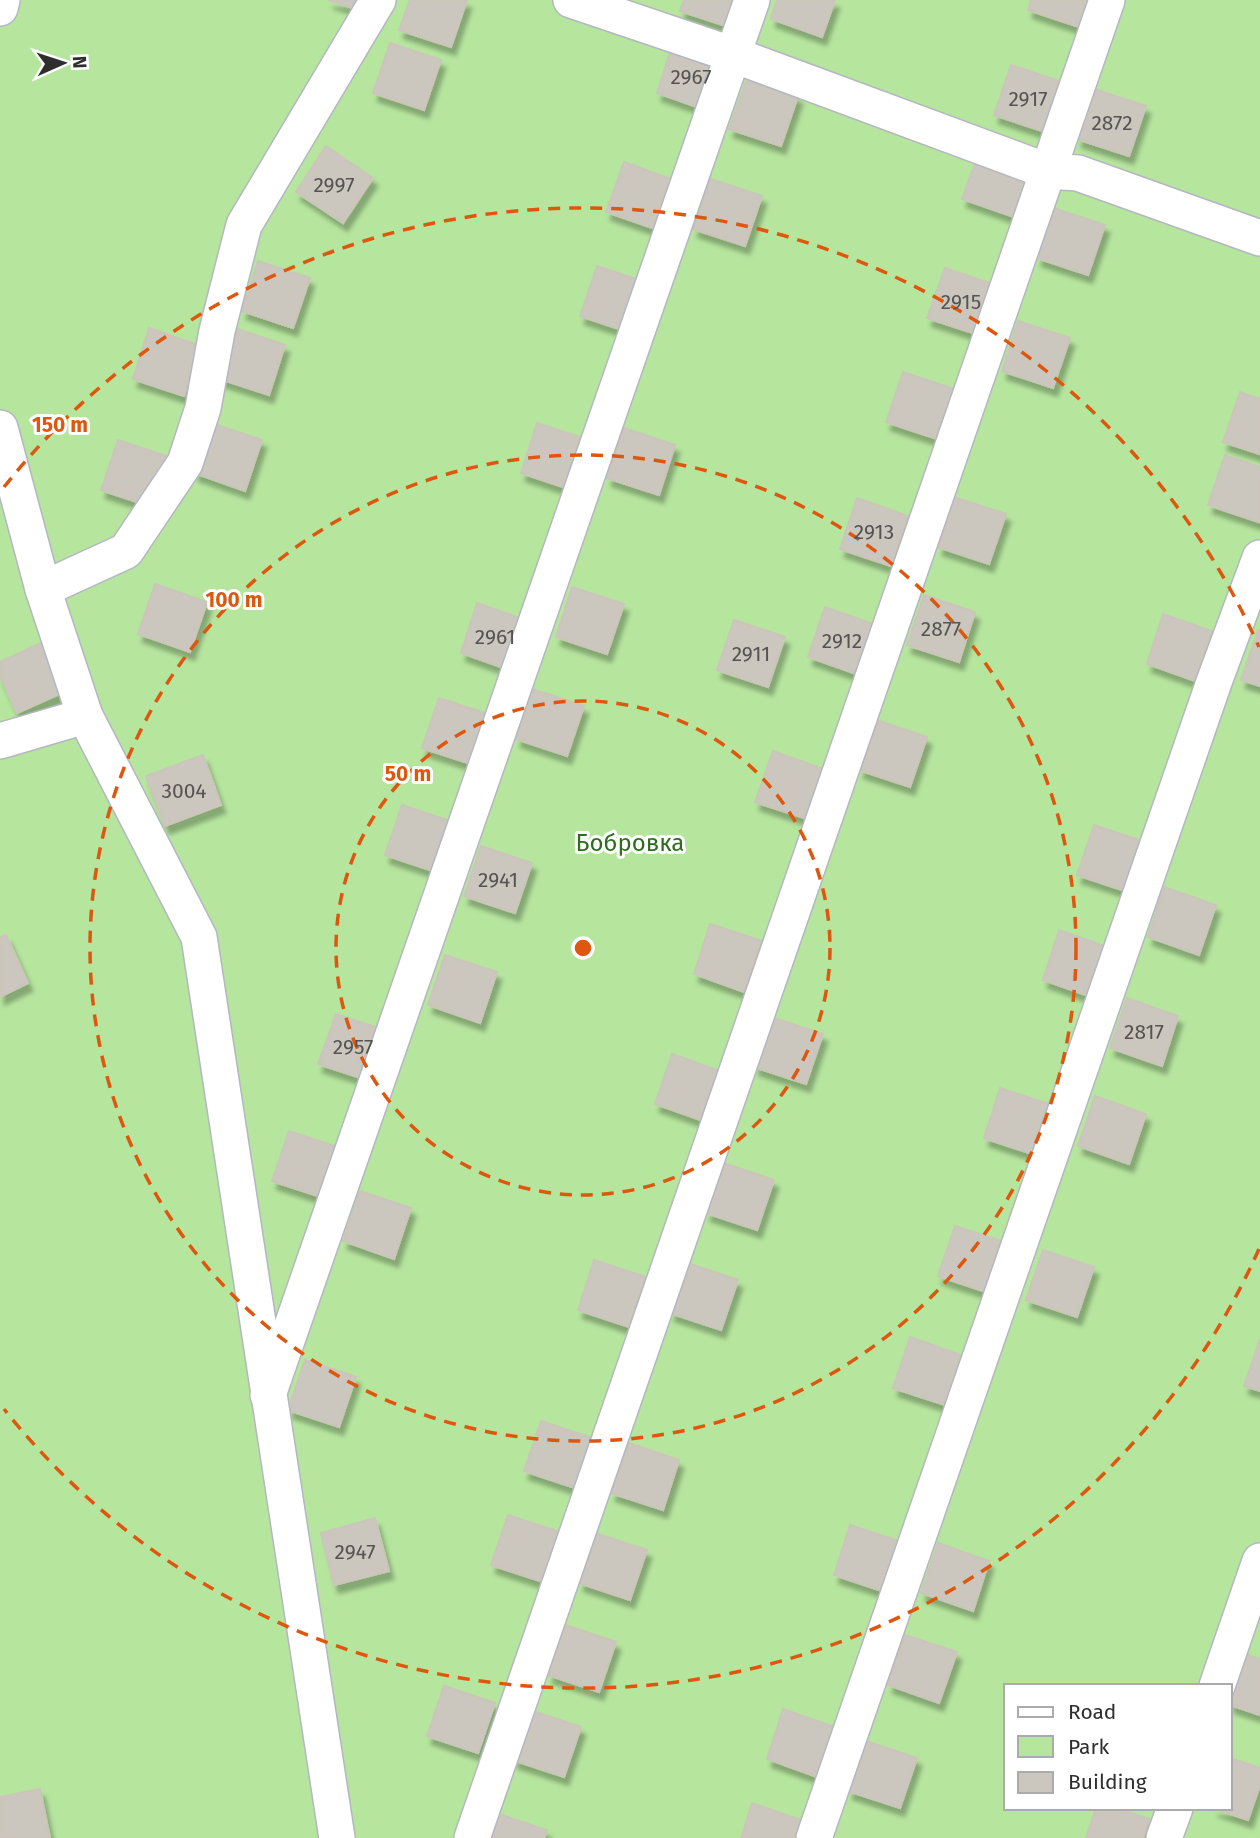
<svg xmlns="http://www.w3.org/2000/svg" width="1260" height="1838" viewBox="0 0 1260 1838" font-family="'Fira Sans',sans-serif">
  <defs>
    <filter id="shadow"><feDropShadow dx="4.5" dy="8" stdDeviation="2" flood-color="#0004"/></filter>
  </defs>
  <rect width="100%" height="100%" fill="#efe9e1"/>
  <path fill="#b6e59e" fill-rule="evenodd" d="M0,0H1260V1838H0ZM1006,1686H1230V1808H1006Z"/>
  <g fill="#cbc7bf" stroke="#cbc5ba" stroke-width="2" filter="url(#shadow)">
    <polygon points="328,0 362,0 359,10"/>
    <polygon points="410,0 467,0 451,47 399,30"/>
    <polygon points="684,0 741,0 732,28 680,11"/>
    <polygon points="777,0 835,0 822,37 771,19"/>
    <polygon points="1031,0 1088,0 1079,27 1028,10"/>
    <polygon points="390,43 441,60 424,110 373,93"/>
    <polygon points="673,43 725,60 708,111 657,93"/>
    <polygon points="1011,65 1062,82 1045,132 994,115"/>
    <polygon points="747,79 798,96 781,146 729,129"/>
    <polygon points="1094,89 1146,106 1129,156 1077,139"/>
    <polygon points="326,146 373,178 343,223 296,192"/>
    <polygon points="980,149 1030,167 1014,217 962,199"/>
    <polygon points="624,162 674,180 658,230 606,212"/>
    <polygon points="711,179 762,196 745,246 693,229"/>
    <polygon points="1053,208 1105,225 1088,275 1037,258"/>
    <polygon points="258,261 310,278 293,328 242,311"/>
    <polygon points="597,266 648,283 631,333 580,316"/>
    <polygon points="945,268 995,285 979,335 927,318"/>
    <polygon points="1018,321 1070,338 1053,388 1002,371"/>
    <polygon points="149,328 201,346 184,396 133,379"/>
    <polygon points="234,328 285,345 269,395 217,378"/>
    <polygon points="903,372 954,389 937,439 886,422"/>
    <polygon points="1240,392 1260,399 1260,454 1223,442"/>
    <polygon points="211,423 262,440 245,491 194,473"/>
    <polygon points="537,423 589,440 572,490 521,473"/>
    <polygon points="624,428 675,445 659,495 607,478"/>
    <polygon points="118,440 169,457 152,507 101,490"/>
    <polygon points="1225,455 1260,467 1259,522 1208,505"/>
    <polygon points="954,497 1006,514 989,564 938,547"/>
    <polygon points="857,498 908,516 891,566 840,549"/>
    <polygon points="155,584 207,602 190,652 138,634"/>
    <polygon points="572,587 624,604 607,654 556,637"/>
    <polygon points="924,595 975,612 959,662 907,645"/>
    <polygon points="477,603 529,621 512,671 461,653"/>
    <polygon points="825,607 876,625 859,675 808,657"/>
    <polygon points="1163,614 1215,632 1198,682 1147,664"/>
    <polygon points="734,620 785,637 768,687 717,670"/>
    <polygon points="1258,630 1260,631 1260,686 1241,680"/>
    <polygon points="41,643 64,692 17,713 0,676 0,662"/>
    <polygon points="532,689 584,706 567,756 516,739"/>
    <polygon points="439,698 490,715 474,765 422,748"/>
    <polygon points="876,720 927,737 910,787 859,770"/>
    <polygon points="773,751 823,769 807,819 755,802"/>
    <polygon points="203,755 221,805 165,826 146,776"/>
    <polygon points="402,805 453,822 436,872 385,855"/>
    <polygon points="1094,825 1145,842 1128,892 1077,875"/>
    <polygon points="481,846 532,863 515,913 464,896"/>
    <polygon points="1164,887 1216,905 1199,955 1148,937"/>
    <polygon points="710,924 762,941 744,992 694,974"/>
    <polygon points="1059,930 1111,948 1094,998 1043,980"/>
    <polygon points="6,935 28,983 0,997 0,937"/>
    <polygon points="445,955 497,972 480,1023 428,1005"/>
    <polygon points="1127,998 1178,1016 1162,1066 1110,1048"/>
    <polygon points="336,1014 387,1031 370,1081 318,1064"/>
    <polygon points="771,1017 823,1034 806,1084 754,1067"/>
    <polygon points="672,1054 723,1072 706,1122 655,1104"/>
    <polygon points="1000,1088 1052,1105 1035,1155 984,1138"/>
    <polygon points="1095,1096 1146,1114 1129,1164 1078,1146"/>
    <polygon points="289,1131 340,1148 324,1198 272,1181"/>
    <polygon points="723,1163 774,1180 757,1230 706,1213"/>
    <polygon points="360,1191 411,1208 394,1259 343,1241"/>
    <polygon points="955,1226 1007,1243 989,1293 938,1276"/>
    <polygon points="1043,1250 1094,1267 1077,1317 1026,1300"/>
    <polygon points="594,1260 646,1277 629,1327 578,1310"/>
    <polygon points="687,1263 738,1280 721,1330 670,1313"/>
    <polygon points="910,1337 961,1355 945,1405 893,1388"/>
    <polygon points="1260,1339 1260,1391 1244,1386"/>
    <polygon points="305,1360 356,1377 339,1427 288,1410"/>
    <polygon points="541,1421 592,1438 575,1488 524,1471"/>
    <polygon points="629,1443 679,1460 663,1510 611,1493"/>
    <polygon points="508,1515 560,1532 543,1582 491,1565"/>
    <polygon points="375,1518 389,1571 334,1585 321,1533"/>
    <polygon points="850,1525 902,1542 885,1592 834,1575"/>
    <polygon points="595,1533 647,1550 630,1600 579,1583"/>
    <polygon points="938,1543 989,1561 973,1611 921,1593"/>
    <polygon points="565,1625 616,1642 599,1692 548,1675"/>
    <polygon points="905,1635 957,1652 939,1703 888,1685"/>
    <polygon points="1242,1653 1260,1659 1260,1715 1230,1705 1230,1689"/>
    <polygon points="444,1686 495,1703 478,1753 427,1736"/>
    <polygon points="783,1709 835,1727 817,1777 767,1759"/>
    <polygon points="530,1710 581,1727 564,1777 513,1760"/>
    <polygon points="866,1741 917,1758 900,1808 848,1791"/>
    <polygon points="1230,1758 1260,1768 1260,1785 1248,1820 1213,1808 1230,1808"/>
    <polygon points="40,1789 50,1838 0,1838 0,1797"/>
    <polygon points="752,1803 804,1821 798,1838 741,1838"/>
    <polygon points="1096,1808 1116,1808 1149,1819 1143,1838 1086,1838"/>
    <polygon points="496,1813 547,1830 544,1838 487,1838"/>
  </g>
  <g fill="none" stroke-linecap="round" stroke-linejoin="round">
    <defs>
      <g id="minor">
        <polyline points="571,0 734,55 1047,171 1078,173 1260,238"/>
        <polyline points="0,8 2,0"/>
        <polyline points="0,428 43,589 85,716 199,937 337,1838"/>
        <polyline points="43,589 126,551 185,463 203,408 217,331 244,225 378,0"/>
        <polyline points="0,741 85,716"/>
        <polyline points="268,1395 752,0"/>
        <polyline points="1217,1686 1260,1561"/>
        <polyline points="472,1838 1107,0"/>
        <polyline points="814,1838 1214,682 1260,558"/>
        <polyline points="1164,1838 1175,1808"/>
      </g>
    </defs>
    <use href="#minor" stroke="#b4b7c1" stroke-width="38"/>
    <use href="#minor" stroke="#fff" stroke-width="35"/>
  </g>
  <g fill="none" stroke="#df570e" stroke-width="3.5" stroke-dasharray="12 9">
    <circle cx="583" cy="948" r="247"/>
    <circle cx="583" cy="948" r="493"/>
    <path d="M1259 1249A740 740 0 0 1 4 1409M4 487A740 740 0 0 1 1259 647"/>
  </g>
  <g text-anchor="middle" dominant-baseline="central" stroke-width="6" stroke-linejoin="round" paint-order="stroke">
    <g font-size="21" fill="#555452">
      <text x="691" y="77">2967</text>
      <text x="1028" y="99">2917</text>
      <text x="1112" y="123">2872</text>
      <text x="334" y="185">2997</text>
      <text x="961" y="302">2915</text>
      <text x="874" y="532">2913</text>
      <text x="941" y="629">2877</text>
      <text x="495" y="637">2961</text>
      <text x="842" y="641">2912</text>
      <text x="751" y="654">2911</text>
      <text x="184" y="791">3004</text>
      <text x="498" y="880">2941</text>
      <text x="1144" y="1032">2817</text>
      <text x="353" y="1047">2957</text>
      <text x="355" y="1552">2947</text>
    </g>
    <g font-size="24" fill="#2c6e1b" stroke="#fff">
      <text x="630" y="843">Бобровка</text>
    </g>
  </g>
  <circle cx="583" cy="948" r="10" fill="#df570e" stroke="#fff" stroke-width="3.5"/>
  <g font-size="21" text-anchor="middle" font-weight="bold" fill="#df570e" stroke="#fff" stroke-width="6" stroke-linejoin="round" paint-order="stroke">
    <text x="60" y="432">150 m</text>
    <text x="234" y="607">100 m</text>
    <text x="408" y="781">50 m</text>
  </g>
  <rect x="1004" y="1684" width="228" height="126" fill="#ffffff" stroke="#ababab" stroke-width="2"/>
  <rect x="1018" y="1707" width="35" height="10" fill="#ffffff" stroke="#ababab" stroke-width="2"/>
  <text x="1068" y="1719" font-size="21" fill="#2e2e2e">Road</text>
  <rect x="1018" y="1736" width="35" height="21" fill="#b6e59e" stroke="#ababab" stroke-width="2"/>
  <text x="1068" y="1754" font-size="21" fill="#2e2e2e">Park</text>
  <rect x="1018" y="1772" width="35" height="21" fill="#cbc7bf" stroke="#ababab" stroke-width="2"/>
  <text x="1068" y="1789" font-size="21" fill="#2e2e2e">Building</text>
  <g transform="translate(63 63) rotate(87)" stroke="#ffffff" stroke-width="5" paint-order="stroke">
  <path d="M0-5L12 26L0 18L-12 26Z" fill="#2e2e2e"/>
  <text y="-10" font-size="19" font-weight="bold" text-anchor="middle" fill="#2e2e2e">N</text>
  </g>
</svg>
